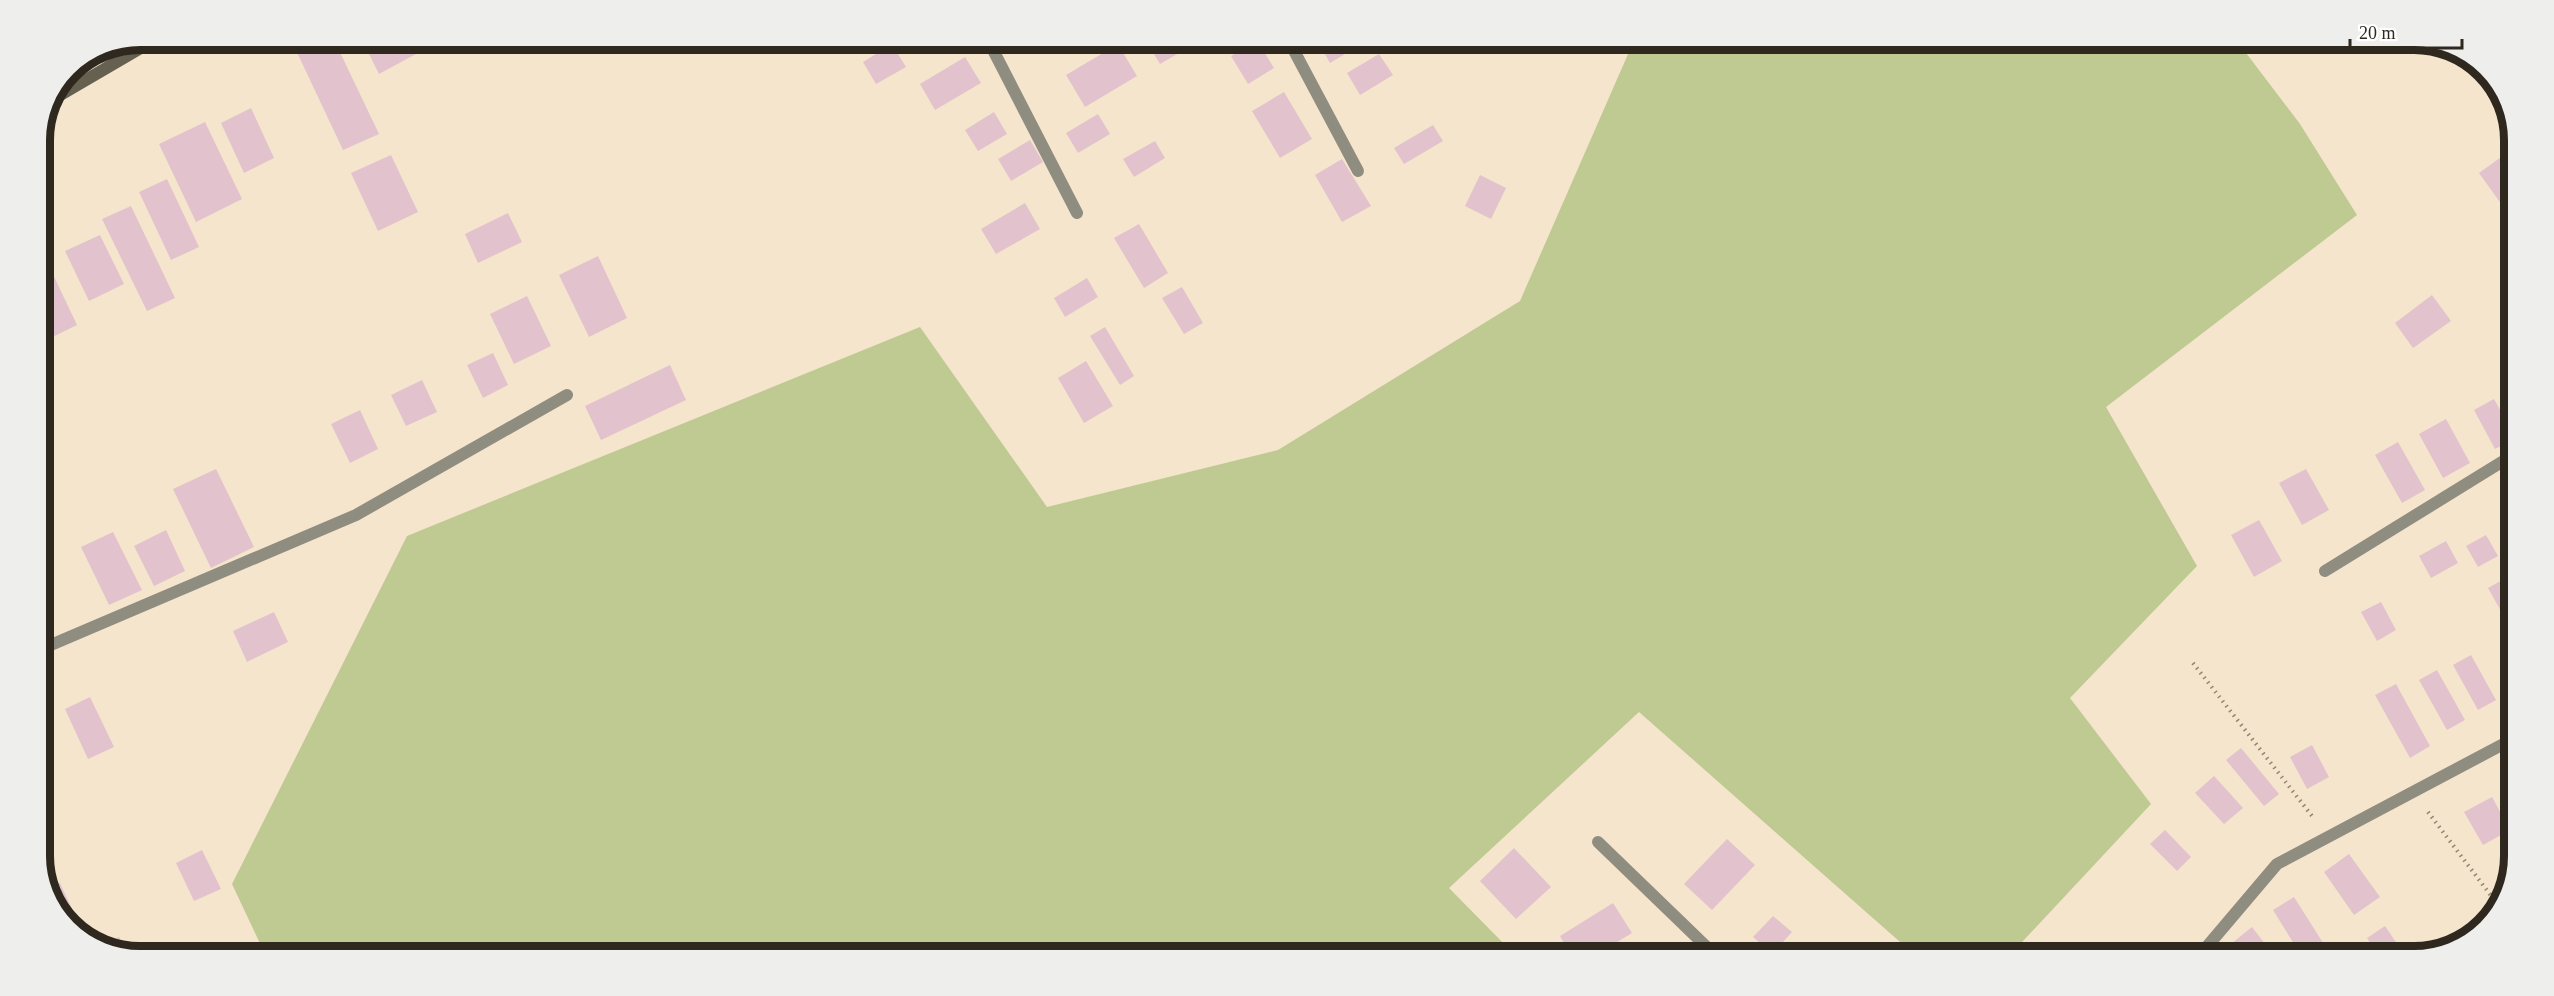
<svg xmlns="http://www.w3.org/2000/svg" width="2554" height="996" viewBox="0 0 2554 996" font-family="Georgia,serif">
  <rect width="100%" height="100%" fill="#f5e5cc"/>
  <polygon fill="#bfca92" points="1632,45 2240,45 2300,124 2357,215 2106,407 2197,566 2070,698 2151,804 2009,956 1916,956 1639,712 1449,888 1515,955 264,952 232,884 407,536 920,327 1047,507 1278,450 1520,301"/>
  <g fill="#e2c3cd">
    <polygon points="1249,45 1260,45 1274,68 1248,84 1231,56"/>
    <polygon points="1320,45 1360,45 1330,63"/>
    <polygon points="294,46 337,46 379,134 343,150"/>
    <polygon points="365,46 411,46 416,54 379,74"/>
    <polygon points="889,46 893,46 906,67 876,84 863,62"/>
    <polygon points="1115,46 1119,46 1137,76 1085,107 1066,75"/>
    <polygon points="1149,46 1191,46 1160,64"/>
    <polygon points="1379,54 1393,75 1360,95 1347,73"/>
    <polygon points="965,57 981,83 935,110 920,84"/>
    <polygon points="1284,92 1312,139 1280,158 1252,111"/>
    <polygon points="251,108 274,158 244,173 221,123"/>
    <polygon points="994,112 1007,134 978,151 965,130"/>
    <polygon points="1098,114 1110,134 1078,153 1066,133"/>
    <polygon points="205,122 242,199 196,222 159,144"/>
    <polygon points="1433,125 1443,141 1404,164 1394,148"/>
    <polygon points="1030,140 1043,162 1011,181 998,159"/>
    <polygon points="1155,141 1165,158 1134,177 1123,159"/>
    <polygon points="2515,147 2514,207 2507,212 2479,173"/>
    <polygon points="391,155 418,212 378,231 351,173"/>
    <polygon points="1342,159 1371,206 1342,222 1315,175"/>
    <polygon points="1480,175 1506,188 1491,219 1465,206"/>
    <polygon points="167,179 199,247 171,260 139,192"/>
    <polygon points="1025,203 1040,229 996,254 981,229"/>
    <polygon points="131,206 175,298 147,311 102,219"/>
    <polygon points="508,213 522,242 478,263 465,234"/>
    <polygon points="1139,224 1168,273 1144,288 1114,238"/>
    <polygon points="100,235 124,284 89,301 65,251"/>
    <polygon points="598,256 627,318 589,337 559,275"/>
    <polygon points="50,268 77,325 40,343 39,273"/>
    <polygon points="1087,278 1098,297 1065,317 1054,298"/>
    <polygon points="1182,287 1203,323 1184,334 1162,298"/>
    <polygon points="2432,295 2451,321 2413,348 2395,323"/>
    <polygon points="527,296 551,346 514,364 490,314"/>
    <polygon points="1105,327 1134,376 1120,385 1090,336"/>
    <polygon points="493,353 508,385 483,398 467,365"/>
    <polygon points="1086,361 1113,406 1084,423 1058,378"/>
    <polygon points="670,365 686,400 601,440 585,406"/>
    <polygon points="422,380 437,412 406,426 391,395"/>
    <polygon points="2494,399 2513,433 2513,440 2495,449 2474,410"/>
    <polygon points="360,410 378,449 350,463 331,424"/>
    <polygon points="2446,419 2470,463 2443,478 2419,434"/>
    <polygon points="2398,442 2425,490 2402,503 2375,455"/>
    <polygon points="216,469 254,547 211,568 173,489"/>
    <polygon points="2306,469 2329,510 2302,525 2279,483"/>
    <polygon points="2512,490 2512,518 2500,496"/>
    <polygon points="2259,520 2282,561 2254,577 2231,535"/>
    <polygon points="166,530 185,571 154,586 134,546"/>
    <polygon points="113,532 142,590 109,605 81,547"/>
    <polygon points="2486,535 2498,556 2478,567 2466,546"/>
    <polygon points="2446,541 2458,563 2431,578 2419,556"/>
    <polygon points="2506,578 2512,588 2511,629 2488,588"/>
    <polygon points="2381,602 2396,630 2377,641 2361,612"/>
    <polygon points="274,612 288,642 247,662 233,631"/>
    <polygon points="2471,655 2496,700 2478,710 2453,665"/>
    <polygon points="2437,670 2465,720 2447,730 2419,680"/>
    <polygon points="2396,684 2430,746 2410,758 2375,695"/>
    <polygon points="90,697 114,747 88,759 65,709"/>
    <polygon points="2312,745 2329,777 2307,789 2290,757"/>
    <polygon points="2241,748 2279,794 2264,806 2226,760"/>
    <polygon points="2214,776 2243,808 2224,824 2195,793"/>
    <polygon points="2492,797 2510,830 2483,845 2464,812"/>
    <polygon points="2165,830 2191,857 2177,871 2150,844"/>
    <polygon points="1727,839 1755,865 1712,910 1684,884"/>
    <polygon points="1514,848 1551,887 1516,919 1480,881"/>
    <polygon points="202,850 221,889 194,901 176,863"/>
    <polygon points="2349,854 2380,897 2354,915 2324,872"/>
    <polygon points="60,883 73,911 60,918 48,888"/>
    <polygon points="2294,897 2325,946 2308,957 2302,957 2273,910"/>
    <polygon points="1613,903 1632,933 1596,955 1571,955 1560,936"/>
    <polygon points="1773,916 1792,932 1772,954 1753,937"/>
    <polygon points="2385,926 2406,957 2380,957 2367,938"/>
    <polygon points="2252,927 2275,957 2233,957 2226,948"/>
    <polygon points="119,937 126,952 107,952 99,946"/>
  </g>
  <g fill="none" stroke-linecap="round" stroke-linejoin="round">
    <g stroke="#918675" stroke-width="4" stroke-dasharray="1.5 4.5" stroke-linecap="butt">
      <polyline points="2193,663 2312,816"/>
      <polyline points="2428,812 2498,905"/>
    </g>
    <polyline stroke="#8f8c80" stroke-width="12" points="1598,842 1715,955"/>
    <g stroke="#8f8c80" stroke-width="12">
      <polyline points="1291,45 1358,171"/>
      <polyline points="991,46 1077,213"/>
      <polyline points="2325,571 2513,455"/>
      <polyline points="39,650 356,515 567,395"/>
      <polyline points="2199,956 2277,864 2511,740"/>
    </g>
    <polyline stroke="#656050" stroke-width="12" points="55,98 144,46"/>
  </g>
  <path d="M0 0H2554V996H0ZM140 50H2414A90 90 0 0 1 2504 140V856A90 90 0 0 1 2414 946H140A90 90 0 0 1 50 856V140A90 90 0 0 1 140 50Z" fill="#eeeeed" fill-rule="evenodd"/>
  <path fill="none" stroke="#2e281e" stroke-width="8" d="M140 50H2414A90 90 0 0 1 2504 140V856A90 90 0 0 1 2414 946H140A90 90 0 0 1 50 856V140A90 90 0 0 1 140 50Z"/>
  <path d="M2350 39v9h112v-9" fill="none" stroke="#2e281e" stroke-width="3"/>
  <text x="2359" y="39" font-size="18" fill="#2e281e" stroke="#ffffff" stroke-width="4.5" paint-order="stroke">20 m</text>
</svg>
